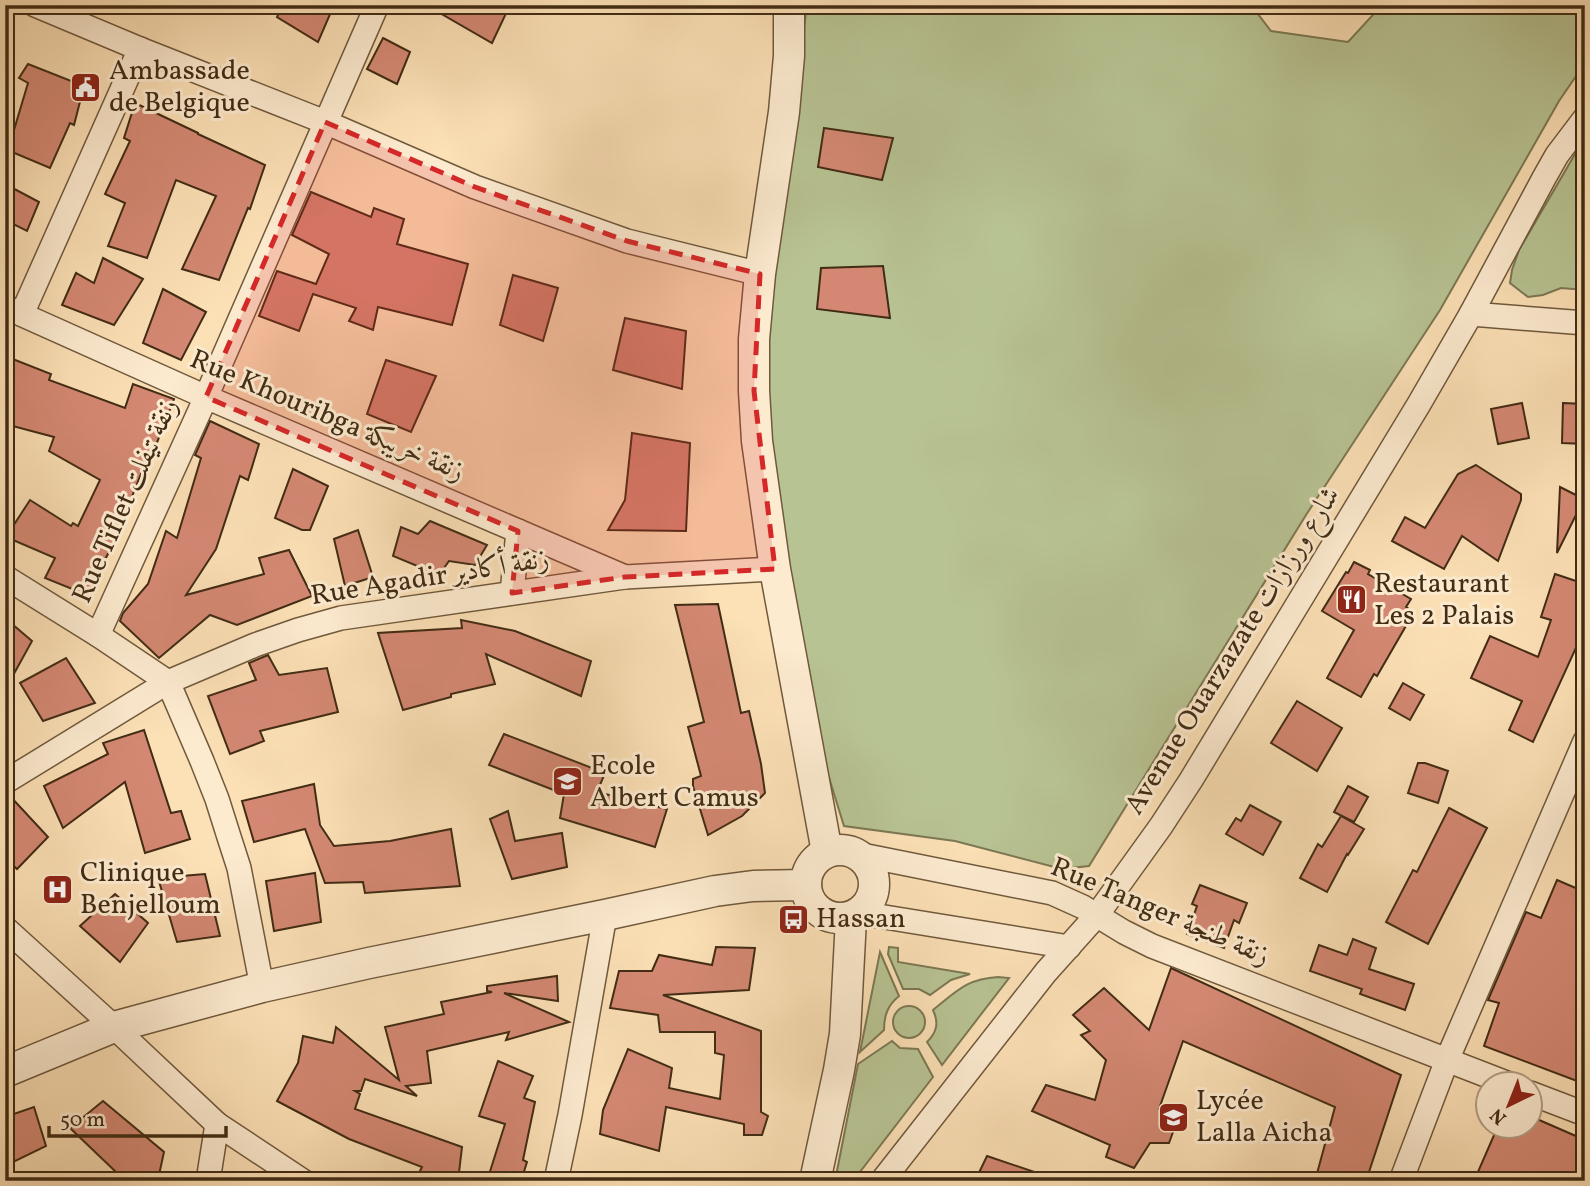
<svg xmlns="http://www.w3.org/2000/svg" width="1590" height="1186" viewBox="0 0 1590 1186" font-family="Vollkorn,Amiri,serif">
  <rect width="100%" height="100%" fill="#fce0b6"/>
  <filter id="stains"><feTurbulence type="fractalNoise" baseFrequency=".00286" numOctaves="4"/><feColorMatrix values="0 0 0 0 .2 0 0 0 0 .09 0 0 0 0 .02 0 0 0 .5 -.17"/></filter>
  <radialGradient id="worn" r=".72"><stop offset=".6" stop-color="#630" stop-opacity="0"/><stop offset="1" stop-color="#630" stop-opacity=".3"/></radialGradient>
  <g fill="#b8c393" stroke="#7c7854" stroke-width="2">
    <polygon points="807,5 1251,5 1271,31 1348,42 1382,5 1585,5 1585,63 1559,101 1440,310 1306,515 1089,866 1062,869 955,841 844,826 822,755 775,498 763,399 776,255 789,142"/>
    <polygon points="1585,137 1585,290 1561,288 1543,295 1528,297 1510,283 1512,270 1519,250"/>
    <polygon points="889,947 898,948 898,962 970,974 951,980 930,995 919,989 903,989 888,954"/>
    <path d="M880,952L899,996C888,1005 884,1015 884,1030L860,1052Z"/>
    <path d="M998,977L1009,978L942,1065L927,1042C937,1032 939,1023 933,1010C957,991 966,979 998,977Z"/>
    <circle cx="909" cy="1022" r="16"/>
    <polygon points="892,1041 900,1048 918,1049 933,1077 853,1181 835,1181 858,1064"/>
  </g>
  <g fill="#d48873" stroke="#412c14" stroke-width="2">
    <polygon points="283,5 334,5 318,42 277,17"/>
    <polygon points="426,5 510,5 492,43"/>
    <polygon points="383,38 410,52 397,84 367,69"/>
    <polygon points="28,64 84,86 74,125 70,123 50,168 5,149 5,125 14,130 28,83 19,78"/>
    <polygon points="135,103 198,133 198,134 265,165 250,209 248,208 219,280 182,269 216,196 176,180 147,258 108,246 125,203 105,194 130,141 124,138"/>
    <polygon points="824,128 893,138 882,180 818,167"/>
    <polygon points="5,184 39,202 27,231 5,220"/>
    <polygon points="311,192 371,217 374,208 404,219 397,244 468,264 452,325 378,307 373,330 349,321 356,308 313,294 299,331 259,316 277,271 316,284 329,254 292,235"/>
    <polygon points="103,258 143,279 114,325 62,305 76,273 94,283"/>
    <polygon points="883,266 890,318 817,309 821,268"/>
    <polygon points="513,275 558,288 543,341 500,325"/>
    <polygon points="163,289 206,312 181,360 143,343"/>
    <polygon points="625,318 686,331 682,389 613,370"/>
    <polygon points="5,356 51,374 49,380 125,408 133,384 174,399 156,445 153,444 113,544 87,595 45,578 55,558 6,537 30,500 71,526 73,523 78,526 100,480 49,451 54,437 5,424"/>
    <polygon points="386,360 436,376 411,432 367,414"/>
    <polygon points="1522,403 1529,438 1498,444 1491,409"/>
    <polygon points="1563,403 1585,404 1585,444 1562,443"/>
    <polygon points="210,421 259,444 248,480 240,476 216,549 186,595 264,574 259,558 289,550 312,596 237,625 210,615 159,658 120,621 123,613 148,584 166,531 177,538 201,458 195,455"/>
    <polygon points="632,433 690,443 686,531 608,530 625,500"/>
    <polygon points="1476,465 1521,494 1521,500 1498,561 1462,536 1444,569 1392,541 1405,517 1425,528 1458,474"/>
    <polygon points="293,469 328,486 310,530 302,530 275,518"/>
    <polygon points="1560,487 1584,499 1557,553"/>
    <polygon points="430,521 487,545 475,565 449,561 439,575 393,556 401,527 418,534"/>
    <polygon points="358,530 373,577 345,586 334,539"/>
    <polygon points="1354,562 1370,570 1368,574 1411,599 1406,607 1414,612 1377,676 1374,674 1361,697 1327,678 1354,630 1322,611 1346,572 1348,573"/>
    <polygon points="1555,574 1585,584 1585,623 1580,639 1533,742 1509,730 1522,701 1471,678 1490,636 1538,657 1551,620 1541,617"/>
    <polygon points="718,604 741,713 749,711 761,764 765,793 742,816 708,835 693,786 693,779 701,776 688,727 704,722 675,605"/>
    <polygon points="5,618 32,641 5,690"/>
    <polygon points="461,620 515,631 591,661 581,696 486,654 495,684 451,694 451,697 403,710 378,633 462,628"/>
    <polygon points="268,655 279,675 327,668 338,712 260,731 264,741 230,754 208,696 256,680 249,663"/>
    <polygon points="66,658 95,703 43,721 20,683"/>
    <polygon points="1403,683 1424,695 1410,720 1389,708"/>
    <polygon points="1297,701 1342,728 1317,771 1271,743"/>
    <polygon points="144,730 171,813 181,811 190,839 145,853 125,782 63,828 44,786 108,754 103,743"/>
    <polygon points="504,734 605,773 597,792 667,809 655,847 560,818 564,794 489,765"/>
    <polygon points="1418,763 1425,763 1448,771 1438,803 1408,793"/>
    <polygon points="314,784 320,825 334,846 390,841 451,829 460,886 365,893 363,882 325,883 305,829 254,842 242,801"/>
    <polygon points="1348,786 1368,797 1354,822 1334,812"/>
    <polygon points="9,795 48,837 17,869 5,858 5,796"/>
    <polygon points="1250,805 1281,822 1263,855 1226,834 1236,818 1241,821"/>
    <polygon points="1449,808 1487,828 1428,944 1386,922 1413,870 1417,872"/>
    <polygon points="508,811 515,841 562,833 567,867 512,879 490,819"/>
    <polygon points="1341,816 1364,829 1348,855 1347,854 1327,892 1300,878 1318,844 1322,847"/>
    <polygon points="315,873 321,922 274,931 266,881"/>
    <polygon points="205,874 220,936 177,942 158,878"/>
    <polygon points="1557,880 1585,892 1585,1084 1484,1046 1499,1003 1488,1000 1526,912 1541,918"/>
    <polygon points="1200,885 1247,903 1239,923 1234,920 1224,948 1187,934 1197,906 1192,904"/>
    <polygon points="115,894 148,923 120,962 80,926"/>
    <polygon points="1353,939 1376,948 1369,969 1414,984 1405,1010 1360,994 1362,989 1310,971 1319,945 1347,955"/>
    <polygon points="716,947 755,948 749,990 663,995 761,1031 761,1112 768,1116 762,1135 744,1135 744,1124 666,1107 659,1151 600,1134 603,1110 628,1049 672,1068 669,1088 720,1099 724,1055 715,1053 715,1032 660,1032 658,1015 610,1008 619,971 652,971 659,955 712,965"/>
    <polygon points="1171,968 1401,1075 1366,1181 1315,1181 1335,1107 1183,1041 1159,1109 1177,1121 1169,1143 1150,1143 1134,1168 1106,1157 1110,1145 1032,1111 1046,1085 1095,1100 1106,1060 1081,1035 1090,1031 1073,1015 1104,988 1149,1030"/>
    <polygon points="557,976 558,1001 504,993 569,1022 506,1040 509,1032 427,1051 431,1083 406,1086 417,1096 365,1079 361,1091 355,1091 360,1094 355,1109 462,1147 458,1181 432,1181 418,1175 422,1167 349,1139 277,1101 298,1063 303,1036 333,1043 336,1027 399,1080 385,1027 444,1014 441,1002 492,992 487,991 487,986"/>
    <polygon points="498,1061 533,1076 524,1098 535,1102 523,1160 527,1162 521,1181 487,1181 505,1124 479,1116"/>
    <polygon points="103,1101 164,1152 159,1175 116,1172 70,1128"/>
    <polygon points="34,1107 46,1146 5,1166 5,1117"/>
    <polygon points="1530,1116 1585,1140 1585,1181 1544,1181 1526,1173 1523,1181 1474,1181 1498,1126 1530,1126"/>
    <polygon points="987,1156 1052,1178 1051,1181 975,1181"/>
  </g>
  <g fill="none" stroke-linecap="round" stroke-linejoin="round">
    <defs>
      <g id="minor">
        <polyline points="35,5 140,49 325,122 475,187 627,241 760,274"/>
        <polyline points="5,307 206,397 625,577"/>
        <polyline points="22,314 140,49"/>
        <polyline points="1471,314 1585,323"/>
        <polyline points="5,577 98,635 168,682 202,761 217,799 229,837 239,868 262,987"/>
        <polyline points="512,593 518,531"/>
        <polyline points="98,635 206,397 377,5"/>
        <polyline points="5,782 168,682 255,645 298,630 341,618 625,577 775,569"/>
        <polyline points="857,854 1052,893 1083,907 1124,932 1152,946 1509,1084"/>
        <polyline points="860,913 1069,947"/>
        <polyline points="5,928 114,1027 217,1124 303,1181"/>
        <polyline points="1530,1093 1585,1114"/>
        <polyline points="208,1181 217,1124"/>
        <polyline points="556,1181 570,1115 605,915"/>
        <polyline points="882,1181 1046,972 1097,915 1161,826 1191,780 1419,404 1471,314 1544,178 1557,155 1585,118"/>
        <polyline points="1401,1181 1447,1060 1585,741"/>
      </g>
      <g id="tertiary">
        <polyline points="789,5 789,56 784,112 760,274 754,339 754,391 757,441 775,569 827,852"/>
        <circle cx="840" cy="884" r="34"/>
        <polyline points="5,1072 114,1027 262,987 369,963 605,915 715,891 753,886 806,885"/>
        <polyline points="815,1181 839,1070 845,1034 851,918"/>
      </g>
    </defs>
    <use href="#minor" stroke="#70593c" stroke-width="26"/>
    <use href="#tertiary" stroke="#70593c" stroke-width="33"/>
    <use href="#minor" stroke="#fdebd0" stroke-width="23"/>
    <use href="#tertiary" stroke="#fdebd0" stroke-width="30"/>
  </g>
  <path fill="#d62828" fill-opacity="0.2" stroke="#d62828" stroke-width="5" stroke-dasharray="14 9" stroke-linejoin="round" d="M325,122L475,187L627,241L760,274L754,391L775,569L625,577L512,593L518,531L206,397Z"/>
  <defs>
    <symbol id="civic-square" viewBox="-11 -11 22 22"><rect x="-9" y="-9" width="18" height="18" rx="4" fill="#8f2418" stroke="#fdebd0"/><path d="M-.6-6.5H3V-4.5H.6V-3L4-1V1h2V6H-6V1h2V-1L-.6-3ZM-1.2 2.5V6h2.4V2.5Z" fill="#fff"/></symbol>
    <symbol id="restaurant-square" viewBox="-11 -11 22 22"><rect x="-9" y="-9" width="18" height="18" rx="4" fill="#8f2418" stroke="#fdebd0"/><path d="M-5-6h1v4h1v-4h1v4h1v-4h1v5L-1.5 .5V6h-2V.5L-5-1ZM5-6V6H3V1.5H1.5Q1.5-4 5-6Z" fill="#fff"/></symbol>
    <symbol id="school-square" viewBox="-11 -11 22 22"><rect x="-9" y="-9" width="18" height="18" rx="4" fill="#8f2418" stroke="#fdebd0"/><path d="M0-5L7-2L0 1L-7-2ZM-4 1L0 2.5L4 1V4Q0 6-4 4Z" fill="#fff"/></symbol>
    <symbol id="hospital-square" viewBox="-11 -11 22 22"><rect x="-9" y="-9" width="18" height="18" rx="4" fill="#8f2418" stroke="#fdebd0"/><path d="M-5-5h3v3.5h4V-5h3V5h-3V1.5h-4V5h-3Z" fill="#fff"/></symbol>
    <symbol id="bus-square" viewBox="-11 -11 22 22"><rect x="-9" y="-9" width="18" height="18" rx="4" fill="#8f2418" stroke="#fdebd0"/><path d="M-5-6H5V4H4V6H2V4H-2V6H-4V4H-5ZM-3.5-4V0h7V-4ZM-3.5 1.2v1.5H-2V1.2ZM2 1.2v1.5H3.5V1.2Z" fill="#fff"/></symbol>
    <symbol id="university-square" viewBox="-11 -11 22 22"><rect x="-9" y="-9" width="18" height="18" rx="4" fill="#8f2418" stroke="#fdebd0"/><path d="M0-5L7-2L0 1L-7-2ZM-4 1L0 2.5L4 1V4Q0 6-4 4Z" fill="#fff"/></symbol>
  </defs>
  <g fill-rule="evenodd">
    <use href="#civic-square" x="68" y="70" width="35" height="35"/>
    <use href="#restaurant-square" x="1334" y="582" width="35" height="35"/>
    <use href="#school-square" x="550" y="764" width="35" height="35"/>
    <use href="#hospital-square" x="40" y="872" width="35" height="35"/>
    <use href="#bus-square" x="776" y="902" width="35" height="35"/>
    <use href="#university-square" x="1156" y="1100" width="35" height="35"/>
  </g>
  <g text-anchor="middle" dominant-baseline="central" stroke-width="6" stroke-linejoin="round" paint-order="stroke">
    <g font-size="28" fill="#412c14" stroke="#fdebd0" text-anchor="start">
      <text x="109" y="71">Ambassade<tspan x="109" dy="32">de Belgique</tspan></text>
      <text x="1374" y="584">Restaurant<tspan x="1374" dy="32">Les 2 Palais</tspan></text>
      <text x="590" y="766">Ecole<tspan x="590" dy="32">Albert Camus</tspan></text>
      <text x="80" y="873">Clinique<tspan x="80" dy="32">Benjelloum</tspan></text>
      <text x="816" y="919">Hassan</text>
      <text x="1196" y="1101">Lycée<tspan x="1196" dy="32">Lalla Aicha</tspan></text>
    </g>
    <g font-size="28" fill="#412c14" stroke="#fdebd0">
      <text transform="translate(327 416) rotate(23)">Rue Khouribga زنقة خريبكة</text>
      <text transform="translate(126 501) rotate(-66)">Rue Tiflet زنقة تيفلت</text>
      <text transform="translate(430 578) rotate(-9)">Rue Agadir زنقة أكادير</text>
      <text transform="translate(1233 651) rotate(-58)">Avenue Ouarzazate شارع ورزازات</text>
      <text transform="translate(1160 912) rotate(23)">Rue Tanger زنقة طنجة</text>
    </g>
  </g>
  <rect width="1590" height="1186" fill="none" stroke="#fce0b6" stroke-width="28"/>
  <rect x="7" y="7" width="1576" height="1172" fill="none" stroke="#412c14" stroke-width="3.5"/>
  <rect x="14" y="14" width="1562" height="1158" fill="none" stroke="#412c14" stroke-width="2"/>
  <g transform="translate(1509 1105) rotate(223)"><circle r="33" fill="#fdebd0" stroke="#b29f85" stroke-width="2"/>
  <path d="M0-5L12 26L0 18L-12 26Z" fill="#8f2418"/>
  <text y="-10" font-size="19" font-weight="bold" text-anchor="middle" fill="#412c14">N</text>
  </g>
  <path d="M49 1126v10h177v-10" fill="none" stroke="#412c14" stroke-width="3.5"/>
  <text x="60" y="1126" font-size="21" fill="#412c14" stroke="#fdebd0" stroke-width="5" paint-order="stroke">50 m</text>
  <rect width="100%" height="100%" filter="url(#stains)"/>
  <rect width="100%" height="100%" fill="url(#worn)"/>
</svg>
